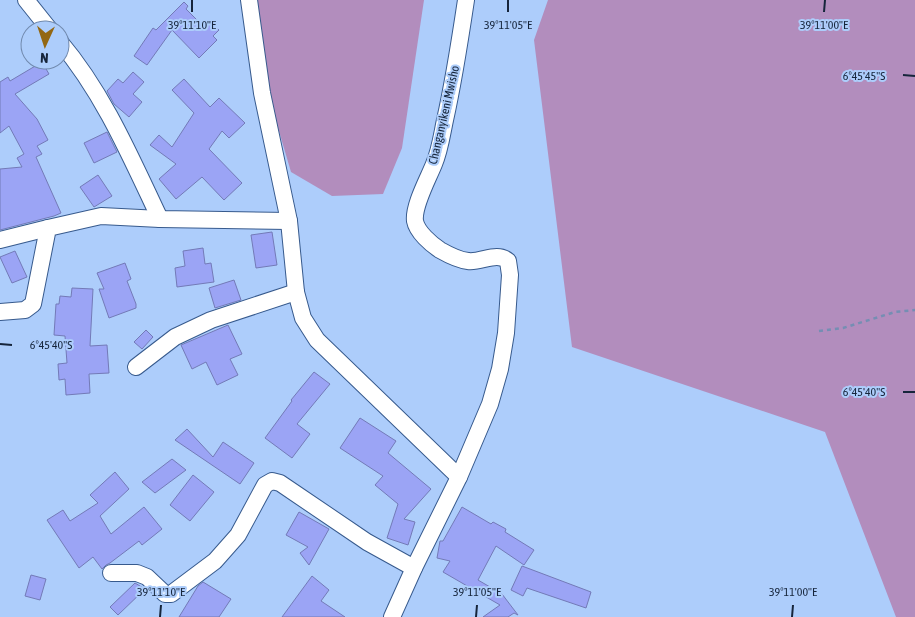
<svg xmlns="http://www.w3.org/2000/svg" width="915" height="617" viewBox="0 0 915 617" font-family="'Asap Condensed',sans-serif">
  <rect width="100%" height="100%" fill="#adcdfb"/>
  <g fill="#b28dbd">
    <polygon points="250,0 424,0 402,148 383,194 332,196 291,172 264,80"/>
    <polygon points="548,0 915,0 915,617 896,617 825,432 572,347 534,40"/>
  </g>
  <g fill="#9ba4f5" stroke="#737ab7">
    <polygon points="184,2 188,6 186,9 203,26 209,20 219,30 213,36 217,40 199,58 172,30 147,65 134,56 153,28 156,30"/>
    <polygon points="42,62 49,74 15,94 37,119 48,140 37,146 42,154 36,157 61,213 54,216 0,230 0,169 22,167 17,158 24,154 9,126 0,133 0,82 8,77 10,81"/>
    <polygon points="133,72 144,82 133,94 142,102 129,117 114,104 107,91 118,79 123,83"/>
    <polygon points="184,79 210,107 219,98 245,123 229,138 222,131 209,149 242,183 224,200 202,177 176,199 159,179 176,164 150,145 159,135 172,147 194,113 172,90"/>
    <polygon points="107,132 117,152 94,163 84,143"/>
    <polygon points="98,175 112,196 94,207 80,187"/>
    <polygon points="272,232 277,265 256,268 251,235"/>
    <polygon points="203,248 205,264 211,263 214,282 177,287 175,268 185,266 183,251"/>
    <polygon points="15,251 27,277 12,283 0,257"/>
    <polygon points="125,263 131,279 127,281 136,304 136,308 109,318 99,289 104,289 97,273"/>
    <polygon points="234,280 241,300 215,308 209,288"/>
    <polygon points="72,288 93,289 90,346 107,345 109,373 89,374 90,393 66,395 65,379 59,380 58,364 67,363 65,336 54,335 56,304 59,304 60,296 71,297"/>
    <polygon points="228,325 242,354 230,359 238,375 217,385 206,362 192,369 181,345"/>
    <polygon points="146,330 153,337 142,349 134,342"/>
    <polygon points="314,372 330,384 297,424 310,434 292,458 265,438 292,401 291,400"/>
    <polygon points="360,418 396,441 388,453 431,489 404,519 415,522 408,545 387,538 398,504 375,485 383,476 340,448"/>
    <polygon points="187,429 213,457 223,442 254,463 240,484 175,440"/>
    <polygon points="172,459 186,470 155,493 142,482"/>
    <polygon points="115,472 129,489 100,516 111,534 144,507 162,529 142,545 139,541 110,563 106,565 102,569 93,557 79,568 47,520 63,510 70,521 98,503 90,495"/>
    <polygon points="193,475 214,492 190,521 170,505"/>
    <polygon points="462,507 491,524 493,522 506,529 505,532 534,550 524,565 496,546 478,580 502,594 518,615 514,613 508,617 483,617 500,605 443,572 450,561 437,558 440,541 443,541"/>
    <polygon points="299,512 329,529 309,565 300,553 308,547 286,535"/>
    <polygon points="522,566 591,592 586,608 527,588 523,596 511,590"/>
    <polygon points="31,575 46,579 40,600 25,596"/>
    <polygon points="312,576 329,590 321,601 345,617 282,617"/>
    <polygon points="203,582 231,599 219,617 179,617 198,586"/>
    <polygon points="135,583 145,589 118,615 110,607"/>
  </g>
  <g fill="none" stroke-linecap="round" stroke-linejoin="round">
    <defs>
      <g id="minor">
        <polyline points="26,0 50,30"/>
        <polyline points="249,0 262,93 289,221 296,292 303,318 317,340 459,477"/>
        <path d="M60,42C104,94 131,158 160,219"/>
        <polyline points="0,240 48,228"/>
        <polyline points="0,312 25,310 33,304 48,228 101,216 160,219 289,221"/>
        <polyline points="136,367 175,337 211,320 296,292"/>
        <polyline points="111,573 137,573 147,577 165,594 171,594 215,561 238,535 265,485 272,481 280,483 367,542 414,568"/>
        <path d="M392,617L414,568L459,477L490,404L500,369L506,333L510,275L508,261C497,251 481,263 468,261C459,260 447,254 440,250C431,244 417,232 415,221C413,206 428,179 434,164C440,150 442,134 445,120C454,80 460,40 466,0"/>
      </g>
    </defs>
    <use href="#minor" stroke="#375a8d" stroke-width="18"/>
    <polyline stroke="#758eb3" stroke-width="2.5" stroke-dasharray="4 4" stroke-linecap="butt" points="819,331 843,328 895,312 915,310"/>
    <use href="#minor" stroke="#fff" stroke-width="16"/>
  </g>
  <path fill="none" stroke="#16253b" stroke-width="2" d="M192,12V0M508,12V0M824,12L825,0M903,75L915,76M0,344L12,345M903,392H915M160,617L161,605M476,617L477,605M792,617L793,605"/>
  <g text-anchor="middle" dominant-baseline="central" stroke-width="4" stroke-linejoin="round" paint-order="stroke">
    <g font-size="12" fill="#16253b" stroke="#adcdfb">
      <text transform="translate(444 115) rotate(-77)">Changanyikeni Mwisho</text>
    </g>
  </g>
  <g font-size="12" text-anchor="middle" fill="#16253b" stroke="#adcdfb" stroke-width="4" stroke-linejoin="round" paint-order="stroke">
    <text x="192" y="29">39°11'10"E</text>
    <text x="508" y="29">39°11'05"E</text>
    <text x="824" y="29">39°11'00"E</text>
    <text x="864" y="80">6°45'45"S</text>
    <text x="51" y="349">6°45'40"S</text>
    <text x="864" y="396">6°45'40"S</text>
    <text x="161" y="596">39°11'10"E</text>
    <text x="477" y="596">39°11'05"E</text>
    <text x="793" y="596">39°11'00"E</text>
  </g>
  <g transform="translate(45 45) rotate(183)"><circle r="24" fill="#adcdfb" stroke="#718aae"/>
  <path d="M0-4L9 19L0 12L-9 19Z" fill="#936712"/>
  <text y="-8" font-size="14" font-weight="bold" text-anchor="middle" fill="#16253b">N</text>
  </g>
</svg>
